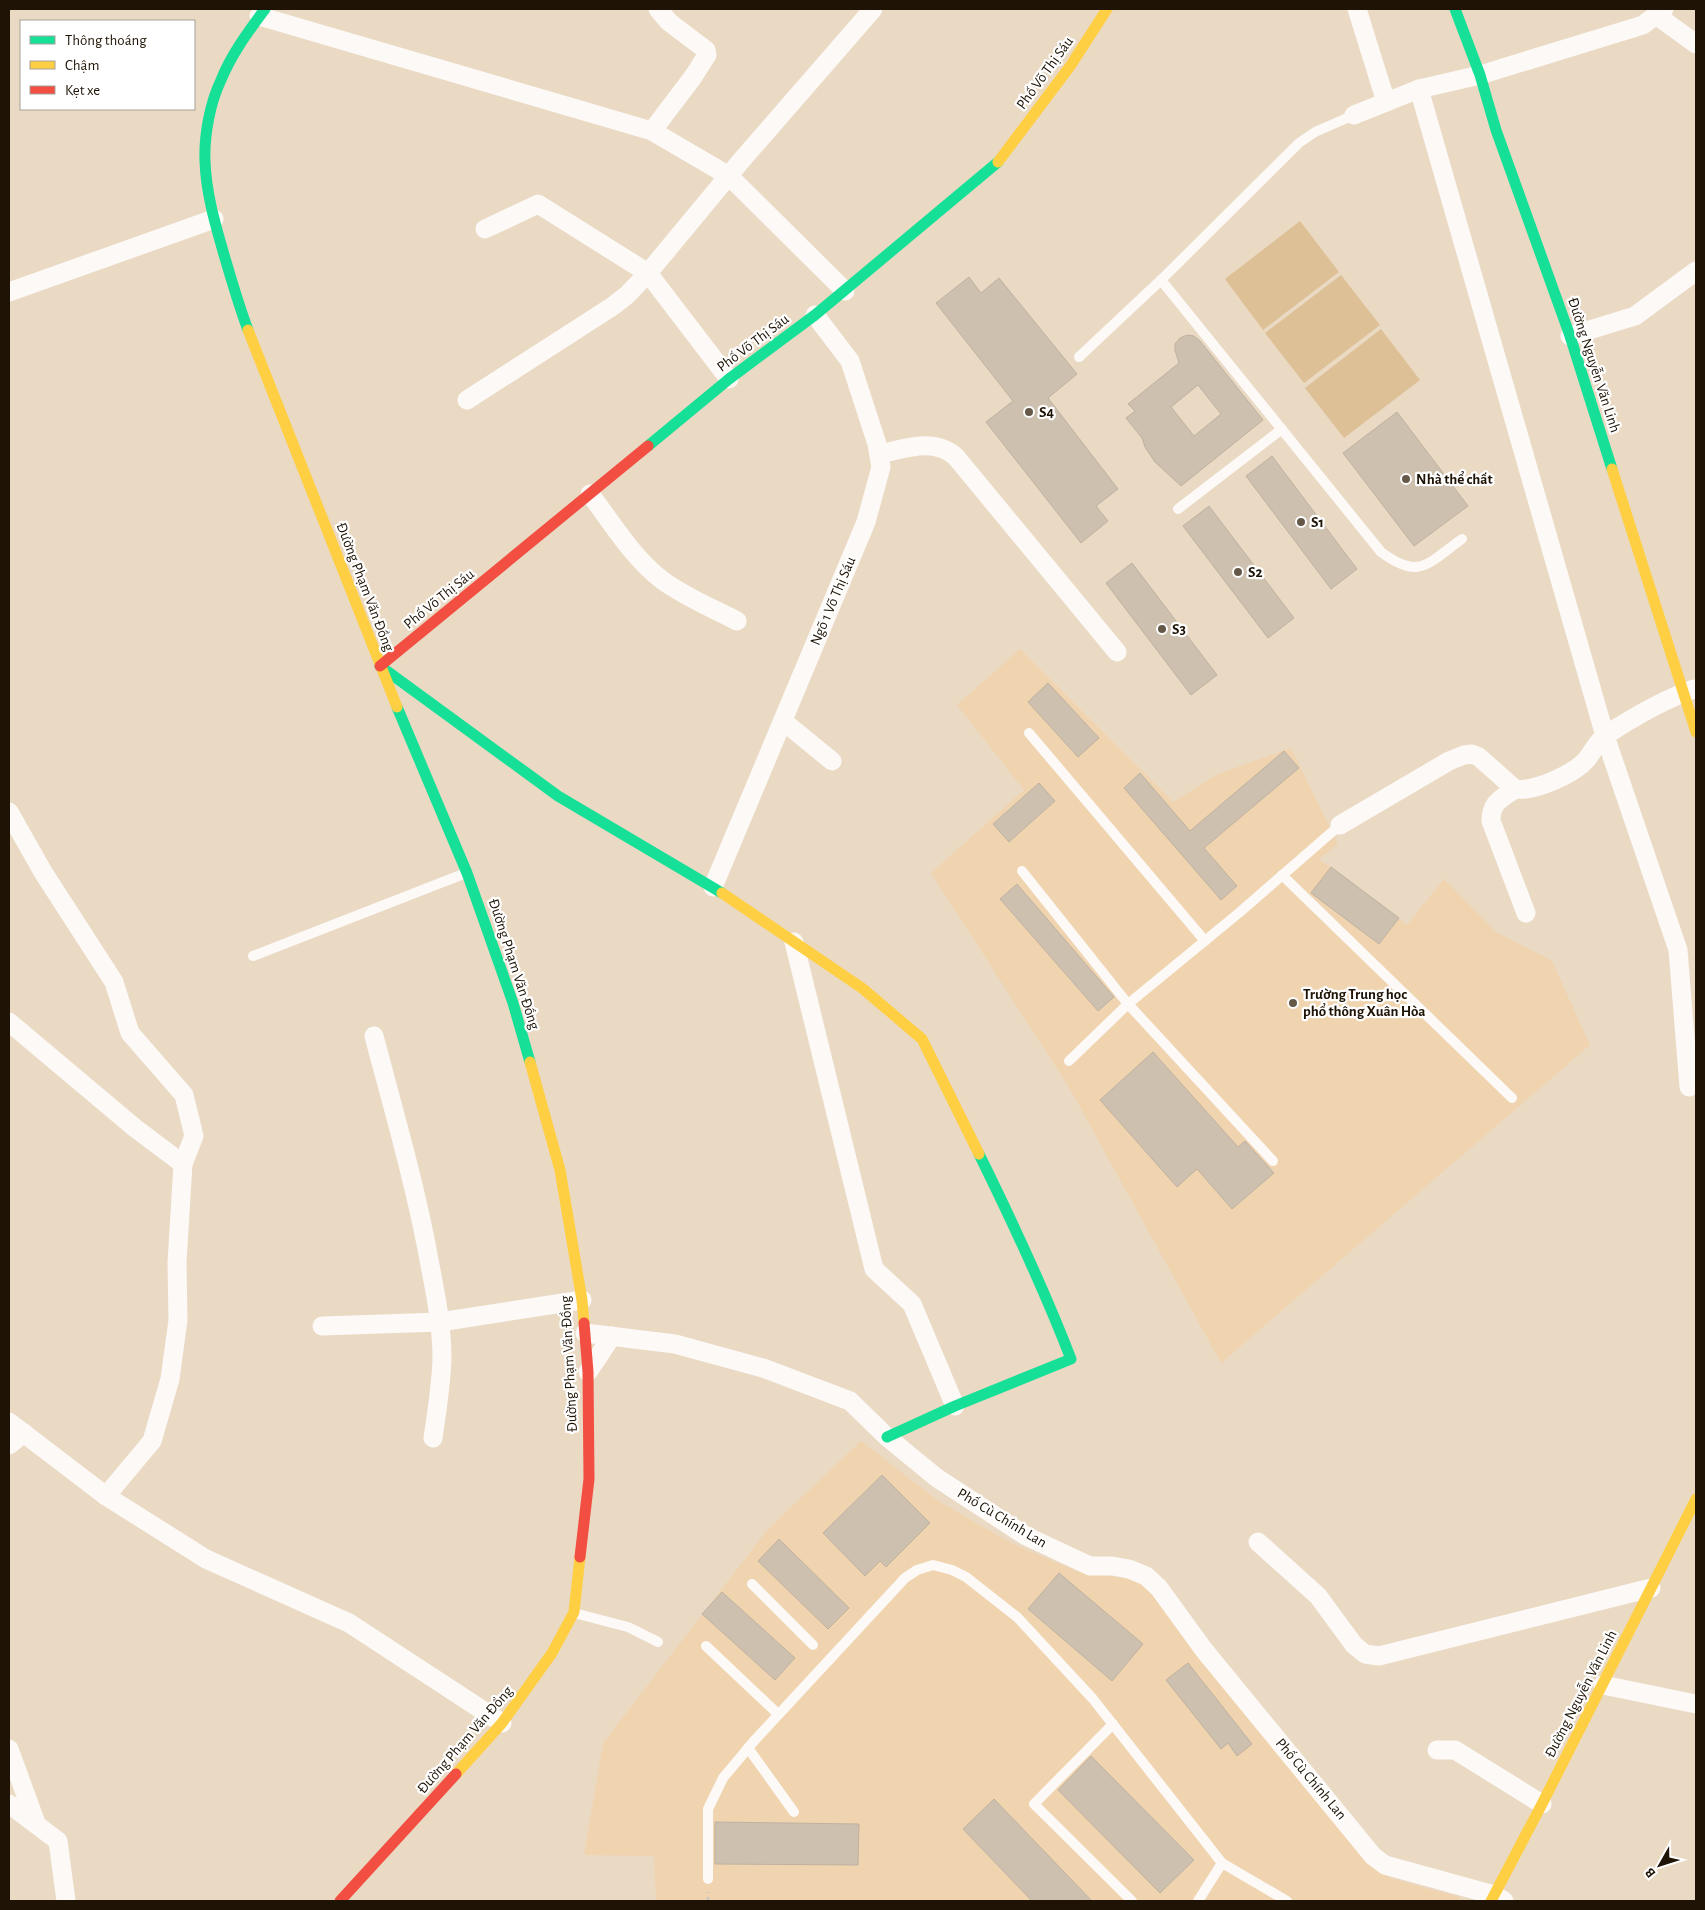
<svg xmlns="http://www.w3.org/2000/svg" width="1705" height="1910" viewBox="0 0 1705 1910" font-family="'Alegreya Sans',sans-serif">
  <rect width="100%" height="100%" fill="#ead9c3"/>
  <g fill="#f0d4b0">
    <polygon points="1020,649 1173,802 1218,774 1291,748 1338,844 1319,859 1407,925 1444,879 1496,932 1552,961 1590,1045 1221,1363 1070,1089 931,873 1024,790 957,705"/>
    <polygon points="861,1441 940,1502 1011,1543 1076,1571 1141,1581 1364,1859 1392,1879 1460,1897 1458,1901 656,1901 654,1856 584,1855 603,1743 768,1529"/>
  </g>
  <g fill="#dec097">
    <polygon points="1300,221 1339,272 1263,330 1225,279"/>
    <polygon points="1341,275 1380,325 1304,383 1265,333"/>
    <polygon points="1381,329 1420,380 1344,438 1305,388"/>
  </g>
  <g fill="#cdc0af" stroke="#bfb1a0" fill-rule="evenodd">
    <polygon points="969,277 981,293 999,278 1077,374 1048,398 1118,489 1096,506 1108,521 1081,543 986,422 1013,401 936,303"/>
    <path d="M1187,335L1194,336L1200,341L1263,420L1181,486L1155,462L1145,447L1142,438L1126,418L1135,411L1128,404L1179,363L1175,350V344L1180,338ZM1198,385L1221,414L1194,436L1171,407Z"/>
    <polygon points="1397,412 1468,506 1414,546 1343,453"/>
    <polygon points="1272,456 1357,569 1331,589 1246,476"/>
    <polygon points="1209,506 1294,618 1268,638 1183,526"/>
    <polygon points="1132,563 1217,675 1191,695 1106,583"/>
    <polygon points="1048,683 1099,738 1078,757 1028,702"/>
    <polygon points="1284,751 1299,768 1204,848 1237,886 1221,900 1124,788 1140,773 1190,831"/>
    <polygon points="1039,783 1055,801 1009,842 993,824"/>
    <polygon points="1331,867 1399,918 1379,944 1311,893"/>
    <polygon points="1017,884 1114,997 1098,1011 1000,899"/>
    <polygon points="1153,1052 1238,1147 1245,1141 1274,1173 1232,1209 1197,1169 1177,1187 1100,1100"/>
    <polygon points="882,1475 930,1523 886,1567 880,1561 865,1576 823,1533"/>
    <polygon points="779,1539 849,1608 828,1629 758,1561"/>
    <polygon points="1059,1573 1143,1644 1112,1681 1028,1609"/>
    <polygon points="722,1592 795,1658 775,1680 702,1614"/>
    <polygon points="1188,1663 1252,1744 1237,1756 1228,1743 1221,1749 1166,1680"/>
    <polygon points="1091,1756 1194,1860 1160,1893 1058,1790"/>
    <polygon points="994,1799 1092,1901 1032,1901 963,1829"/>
    <polygon points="715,1822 859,1824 858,1865 715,1864"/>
  </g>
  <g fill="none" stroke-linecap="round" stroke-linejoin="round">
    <polyline stroke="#cdc8c1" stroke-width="3" stroke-dasharray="4 4" stroke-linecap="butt" points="708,1901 708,1892"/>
    <g stroke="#fcf9f6" stroke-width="10">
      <path d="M1161,280L1381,552C1420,581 1428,563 1462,539"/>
      <polyline points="1079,357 1161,280 1299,143 1315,132 1354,115"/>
      <polyline points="1178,509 1282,429"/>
      <polyline points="1029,733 1205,941"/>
      <polyline points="1022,871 1128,1004 1273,1161"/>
      <polyline points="1282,875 1512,1098"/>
      <polyline points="253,956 466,873"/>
      <polyline points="1069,1061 1128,1004 1240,912 1340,825"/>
      <polyline points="752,1584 813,1645"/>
      <polyline points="574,1613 628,1627 658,1642"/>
      <polyline points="706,1646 778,1714"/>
      <polyline points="1113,1724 1034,1804 1132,1901"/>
      <polyline points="748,1748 794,1812"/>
      <polyline points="708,1879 708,1809 723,1778 754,1741 905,1578 917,1570 933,1565 952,1570 966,1577 1017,1617 1093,1699 1222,1863 1287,1901"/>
      <polyline points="1198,1901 1222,1863"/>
    </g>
    <g stroke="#fcf9f6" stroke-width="19">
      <polyline points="1357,9 1386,102"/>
      <polyline points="1656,15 1696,44"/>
      <polyline points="259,16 652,131 729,176 845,291"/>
      <polyline points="1419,89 1605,736 1678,950 1689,1087"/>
      <polyline points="1354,115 1419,89 1480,75 1643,25 1664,9"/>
      <polyline points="652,131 693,77 707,55 706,50 669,22 658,9"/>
      <polyline points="9,292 214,219"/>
      <polyline points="1570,336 1635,316 1696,271"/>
      <polyline points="729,379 648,273 740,162 873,9"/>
      <polyline points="467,400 613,306 627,295 648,273 538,204 485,229"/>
      <path d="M879,454C905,449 934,437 956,457L1117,652"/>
      <path d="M590,494C612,523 632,557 662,580C685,597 712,608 737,621"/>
      <polyline points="783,721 832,761"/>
      <path d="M1515,789C1501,799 1491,802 1491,821L1526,913"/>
      <polyline points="9,812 43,872 114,982 130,1033 184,1095 194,1136 183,1164"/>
      <path d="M1340,825L1449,761L1464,755L1472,754L1479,757L1515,789C1535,792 1574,774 1587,759C1593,751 1597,742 1606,735C1632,718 1665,699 1694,689"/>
      <polyline points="713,887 866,522 881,467 877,444 850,361 815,315"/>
      <polyline points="794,942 874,1269 912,1304 955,1406"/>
      <polyline points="9,1022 135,1128 183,1164 177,1262 178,1320 170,1379 152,1441 106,1496"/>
      <path d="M374,1036C394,1112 416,1187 430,1265C436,1296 442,1327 442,1359C441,1385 437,1412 433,1438"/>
      <polyline points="322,1326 440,1322 582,1300"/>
      <polyline points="585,1333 675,1344 763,1368 850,1401 887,1437 937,1478 1026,1536 1090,1566 1112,1566 1129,1569 1146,1576 1159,1588 1204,1650 1373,1856 1385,1865 1494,1895 1504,1901"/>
      <polyline points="588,1372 612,1336"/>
      <polyline points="9,1422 106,1496 206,1559 349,1623 502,1723"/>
      <polyline points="9,1445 24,1433"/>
      <polyline points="1258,1542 1318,1596 1354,1645 1365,1654 1379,1656 1651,1588"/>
      <polyline points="1603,1685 1696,1704"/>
      <polyline points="9,1749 36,1823"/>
      <polyline points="1437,1750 1455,1750 1542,1804"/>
      <polyline points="9,1804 58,1841 66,1901"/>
    </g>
    <g stroke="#16e098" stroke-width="11">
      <polyline points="1455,9 1480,75 1496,130 1570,336 1612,469"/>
      <path d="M248,330C239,306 232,282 225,258C216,227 206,194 205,161C204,135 210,103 221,80C232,53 248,32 265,9"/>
      <polyline points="648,446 729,379 815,315 998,162"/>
      <polyline points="380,666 558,796 722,893"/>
      <polyline points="397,707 467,873 513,1003 530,1062"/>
      <path d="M887,1437L955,1406L1071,1359C1044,1289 1012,1221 979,1154"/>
    </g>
    <g stroke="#ffcf43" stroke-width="11">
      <polyline points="998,162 1071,65 1107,9"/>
      <polyline points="248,330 397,707"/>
      <polyline points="1612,469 1696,732"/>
      <polyline points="722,893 862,988 922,1039 979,1154"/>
      <polyline points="530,1062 560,1170 582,1300 584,1323"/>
      <polyline points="456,1774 502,1723 552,1653 574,1612 580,1557"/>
      <polyline points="1491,1901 1542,1804 1696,1499"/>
    </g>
    <g stroke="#f24e42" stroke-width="11">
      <polyline points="380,666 648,446"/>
      <polyline points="580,1557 589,1479 588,1372 584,1323"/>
      <polyline points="340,1901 456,1774"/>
    </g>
  </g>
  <g fill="#655848" stroke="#fff" stroke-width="2">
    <circle cx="1029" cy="412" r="5"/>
    <circle cx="1406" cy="479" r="5"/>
    <circle cx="1301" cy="522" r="5"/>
    <circle cx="1238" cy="572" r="5"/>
    <circle cx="1162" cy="629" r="5"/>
    <circle cx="1293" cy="1003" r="5"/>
  </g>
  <g text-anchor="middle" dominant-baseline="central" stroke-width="4.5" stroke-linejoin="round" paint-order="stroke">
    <g font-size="15" fill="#1e1305" stroke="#fff">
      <text transform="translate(1045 73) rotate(-54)">Phố Võ Thị Sáu</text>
      <text transform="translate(753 343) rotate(-37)">Phố Võ Thị Sáu</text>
      <text transform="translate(1594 365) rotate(72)">Đường Nguyễn Văn Linh</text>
      <text transform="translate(365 587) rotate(69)">Đường Phạm Văn Đồng</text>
      <text transform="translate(439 599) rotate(-39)">Phố Võ Thị Sáu</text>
      <text transform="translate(833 601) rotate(-67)">Ngõ 1 Võ Thị Sáu</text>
      <text transform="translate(514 964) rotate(72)">Đường Phạm Văn Đồng</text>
      <text transform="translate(569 1364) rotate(-93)">Đường Phạm Văn Đồng</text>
      <text transform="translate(1002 1518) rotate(31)">Phố Cù Chính Lan</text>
      <text transform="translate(1581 1694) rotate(-63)">Đường Nguyễn Văn Linh</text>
      <text transform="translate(465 1740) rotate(-49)">Đường Phạm Văn Đồng</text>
      <text transform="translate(1311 1779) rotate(50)">Phố Cù Chính Lan</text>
    </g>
    <g font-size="15" font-weight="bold" fill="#1e1305" stroke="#fff" text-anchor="start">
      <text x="1039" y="412">S4</text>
      <text x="1416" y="479">Nhà thể chất</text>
      <text x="1311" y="522">S1</text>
      <text x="1248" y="572">S2</text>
      <text x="1172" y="629">S3</text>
      <text x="1303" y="994">Trường Trung học<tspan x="1303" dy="17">phổ thông Xuân Hòa</tspan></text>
    </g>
  </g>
  <rect width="1705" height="1910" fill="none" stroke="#1e1305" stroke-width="20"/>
  <rect x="20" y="20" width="175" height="90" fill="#ffffff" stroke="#a5a19b"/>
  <rect x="30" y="36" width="25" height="8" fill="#16e098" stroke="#a5a19b"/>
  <text x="65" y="45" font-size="15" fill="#1e1305">Thông thoáng</text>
  <rect x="30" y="61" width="25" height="8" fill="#ffcf43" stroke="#a5a19b"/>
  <text x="65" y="70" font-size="15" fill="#1e1305">Chậm</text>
  <rect x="30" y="86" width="25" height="8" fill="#f24e42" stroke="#a5a19b"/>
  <text x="65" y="95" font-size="15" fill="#1e1305">Kẹt xe</text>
  <g transform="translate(1660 1865) rotate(231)" stroke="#ffffff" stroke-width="4" paint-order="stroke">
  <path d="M0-4L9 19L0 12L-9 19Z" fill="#1e1305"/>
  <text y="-8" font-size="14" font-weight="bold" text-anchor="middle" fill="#1e1305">B</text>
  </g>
</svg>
